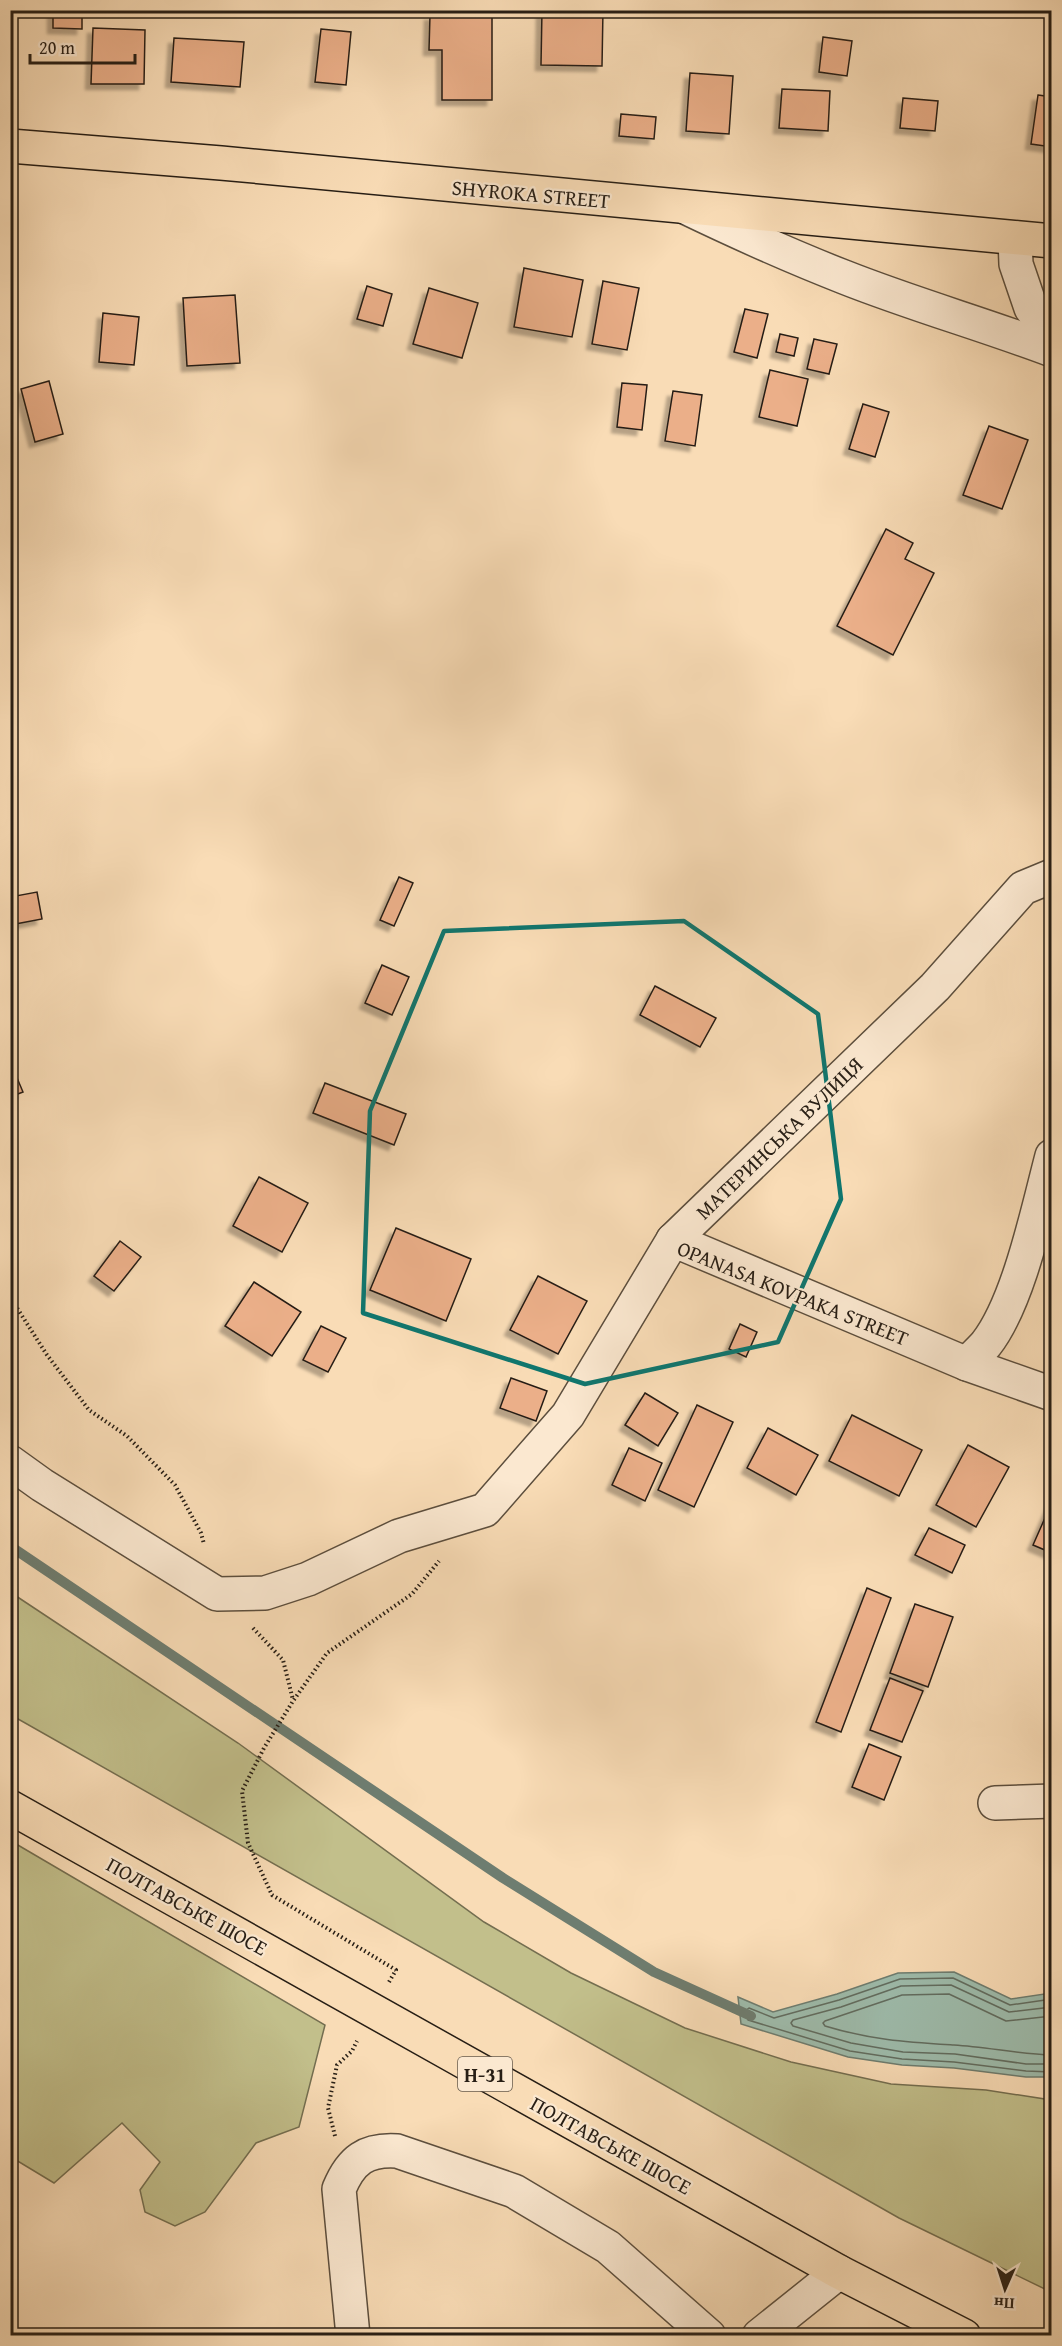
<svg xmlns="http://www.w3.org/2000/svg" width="1062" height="2346" viewBox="0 0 1062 2346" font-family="'Gentium Book Plus',serif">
  <defs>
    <filter id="shadow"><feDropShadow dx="-5.5" dy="5.5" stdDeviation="1.5" flood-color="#0004"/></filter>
  </defs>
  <rect width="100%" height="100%" fill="#f9dcb6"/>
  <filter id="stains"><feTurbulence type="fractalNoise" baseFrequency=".00333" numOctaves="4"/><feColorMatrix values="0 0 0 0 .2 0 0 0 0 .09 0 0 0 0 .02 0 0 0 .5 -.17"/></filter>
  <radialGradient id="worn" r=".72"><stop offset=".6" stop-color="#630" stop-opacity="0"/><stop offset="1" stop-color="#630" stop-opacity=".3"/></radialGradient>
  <g fill="#c2bf8b" stroke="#746e50" stroke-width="1.5">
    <polygon points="10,1592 238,1743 484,1922 571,1973 685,2028 791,2062 891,2084 986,2090 1051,2100 1051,2292 899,2218 11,1715"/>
    <polygon points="11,1841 325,2025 299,2127 256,2143 205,2212 175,2226 145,2212 140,2190 160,2162 122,2123 54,2183 11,2157"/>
  </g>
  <polygon fill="#9ebcac" stroke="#6e7d70" stroke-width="1.5" points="954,1972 1011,1999 1051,1993 1051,2077 1026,2077 954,2068 902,2065 848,2057 741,2024 738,1997 773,2012 837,1994 898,1973"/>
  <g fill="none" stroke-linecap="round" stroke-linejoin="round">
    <g stroke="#626d60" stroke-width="1.5">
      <polyline points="1052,1999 1010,2005 953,1978 900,1979 839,2000 774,2018 749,2008 745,2011 748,2020 850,2051 902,2059 954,2062 1026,2071 1052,2072"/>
      <polyline points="1052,2007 1009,2012 951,1985 901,1986 841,2007 793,2020 791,2023 793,2026 851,2043 903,2052 955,2054 1026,2064 1052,2064"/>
      <path d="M1052,2016L1006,2021L949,1994L902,1995L825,2021L823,2023L825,2026C871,2040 907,2042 954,2045C987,2047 1019,2054 1052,2055"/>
    </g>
    <polyline stroke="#6e7d70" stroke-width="10" points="10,1546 503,1878 654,1972 751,2016"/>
  </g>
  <g fill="#ebaf89" stroke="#271e15" stroke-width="1.5" filter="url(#shadow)">
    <polygon points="53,10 82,10 82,29 53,28"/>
    <polygon points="542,10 603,10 602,66 541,65"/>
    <polygon points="430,15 492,15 492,100 442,100 442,50 429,50"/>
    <polygon points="93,28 145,30 144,84 91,84"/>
    <polygon points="321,29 351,32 346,85 315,82"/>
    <polygon points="823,37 852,41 847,76 819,72"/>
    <polygon points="174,38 244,42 240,87 171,82"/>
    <polygon points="690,73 733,76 729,134 686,131"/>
    <polygon points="782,89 830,91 828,131 779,128"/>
    <polygon points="1038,95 1052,97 1052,147 1031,144"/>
    <polygon points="903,98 938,101 935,131 900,128"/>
    <polygon points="621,114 656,117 654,139 619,136"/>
    <polygon points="524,268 583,280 572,337 514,327"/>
    <polygon points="603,281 639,288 627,350 592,344"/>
    <polygon points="367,286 392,294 383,326 357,319"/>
    <polygon points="429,288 478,303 462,358 413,344"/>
    <polygon points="235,295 240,363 187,366 183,298"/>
    <polygon points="745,309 768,314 757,358 734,352"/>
    <polygon points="103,313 139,317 134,365 99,362"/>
    <polygon points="780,334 798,338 794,356 776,352"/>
    <polygon points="814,339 837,344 829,374 807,369"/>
    <polygon points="770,370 808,379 797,426 759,417"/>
    <polygon points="49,381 63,434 35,442 21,389"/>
    <polygon points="622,383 647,385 642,430 617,427"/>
    <polygon points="673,391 702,395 695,446 665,441"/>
    <polygon points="863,404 889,412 875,457 849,449"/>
    <polygon points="989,426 1028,440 1002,509 963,495"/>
    <polygon points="886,529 913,543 905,559 934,573 893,655 837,626"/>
    <polygon points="399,877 413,883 394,926 380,920"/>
    <polygon points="37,892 42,919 10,925 10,897"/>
    <polygon points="382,965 409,977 392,1015 365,1003"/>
    <polygon points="655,986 716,1018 700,1047 640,1015"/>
    <polygon points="12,1066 23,1092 10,1097 10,1067"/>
    <polygon points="325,1083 406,1114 394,1145 313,1113"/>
    <polygon points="259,1177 308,1203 282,1252 233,1226"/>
    <polygon points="396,1228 471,1259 446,1321 370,1290"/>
    <polygon points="120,1241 141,1257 114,1291 94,1276"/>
    <polygon points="538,1276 587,1301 558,1354 510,1330"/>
    <polygon points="254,1282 301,1312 272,1356 225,1326"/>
    <polygon points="740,1324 757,1332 746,1357 729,1349"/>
    <polygon points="321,1326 346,1338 328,1372 303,1360"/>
    <polygon points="511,1378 547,1391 536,1421 500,1408"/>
    <polygon points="645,1393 678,1413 658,1446 625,1425"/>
    <polygon points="697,1405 733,1422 694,1507 658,1490"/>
    <polygon points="852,1415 922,1450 899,1496 829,1461"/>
    <polygon points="768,1428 818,1455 796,1495 747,1468"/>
    <polygon points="968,1445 1009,1467 976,1527 936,1505"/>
    <polygon points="629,1448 662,1463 645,1501 612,1485"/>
    <polygon points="1052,1502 1052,1553 1033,1545"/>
    <polygon points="929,1528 965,1545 952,1573 915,1555"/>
    <polygon points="867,1588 891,1598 841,1732 816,1722"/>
    <polygon points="915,1604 953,1617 928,1687 890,1673"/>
    <polygon points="890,1678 923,1691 902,1742 870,1730"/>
    <polygon points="869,1744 901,1757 884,1800 852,1787"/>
  </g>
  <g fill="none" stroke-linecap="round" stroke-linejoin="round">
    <defs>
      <g id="minor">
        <path d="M685,207C737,232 790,256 844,277C912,304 983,324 1052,350"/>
        <polyline points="1015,238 1016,264 1031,308 1052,335"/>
        <polyline points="673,1240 935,987 1023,888 1052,876"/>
        <path d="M967,1364C973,1357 980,1351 986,1344C1019,1302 1038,1209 1052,1156"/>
        <polyline points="10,1462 42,1485 217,1594 265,1593 308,1579 399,1536 485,1510 568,1415 673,1240 967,1364 1052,1394"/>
        <polyline points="995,1803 1052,1801"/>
        <path d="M353,2336L339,2189C351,2160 366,2149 397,2151L514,2191L608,2247L709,2336"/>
        <polyline points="759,2336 839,2272"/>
      </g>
      <g id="major">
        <polyline points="10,146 221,163 1052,241"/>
        <polyline points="10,1807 839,2272 964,2336"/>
      </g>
    </defs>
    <use href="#minor" stroke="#5c4e3d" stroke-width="36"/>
    <use href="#major" stroke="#271e15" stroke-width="36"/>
    <g stroke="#271e15" stroke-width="4" stroke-dasharray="1.5 3" stroke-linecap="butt">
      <polyline points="10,1297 47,1355 89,1410 127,1436 175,1485 201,1533 204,1544"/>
      <polyline points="253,1628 283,1660 293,1700"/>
      <polyline points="389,1982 396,1970 272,1895 248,1843 242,1791 264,1748 293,1701 327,1653 412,1594 439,1561"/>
      <polyline points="335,2136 328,2108 337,2065 352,2051 357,2041"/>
    </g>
    <use href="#minor" stroke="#fbe8d0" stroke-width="33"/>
    <use href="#major" stroke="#f9dcb6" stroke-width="33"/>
  </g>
  <path fill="none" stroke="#0f766e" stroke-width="4.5" stroke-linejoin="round" d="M684,921L818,1014L841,1199L778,1342L585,1384L363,1313L370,1111L444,931Z"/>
  <g text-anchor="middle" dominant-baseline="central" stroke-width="4.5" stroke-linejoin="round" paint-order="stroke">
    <rect fill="#fbe8d0" stroke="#675b4d" stroke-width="1.5" x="458" y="2057" width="54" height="34" rx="4.5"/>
    <g font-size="20" font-weight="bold" fill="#271e15">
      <text x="485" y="2074">Н-31</text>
    </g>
    <g font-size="21" fill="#271e15" stroke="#fbe8d0">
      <text transform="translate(531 194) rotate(5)">SHYROKA STREET</text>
      <text transform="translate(779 1138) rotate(-44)">МАТЕРИНСЬКА ВУЛИЦЯ</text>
      <text transform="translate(793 1293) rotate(22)">OPANASA KOVPAKA STREET</text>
      <text transform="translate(187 1906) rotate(29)">ПОЛТАВСЬКЕ ШОСЕ</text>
      <text transform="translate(611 2145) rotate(29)">ПОЛТАВСЬКЕ ШОСЕ</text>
    </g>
  </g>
  <rect width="1062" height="2346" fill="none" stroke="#f9dcb6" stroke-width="36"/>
  <rect x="12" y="12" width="1038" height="2322" fill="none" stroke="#271e15" stroke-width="3"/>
  <rect x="18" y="18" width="1026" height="2310" fill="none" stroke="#271e15" stroke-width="1.5"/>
  <g transform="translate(1005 2289) rotate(183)" stroke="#fbe8d0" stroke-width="4.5" paint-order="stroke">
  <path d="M0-4.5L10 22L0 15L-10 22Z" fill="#271e15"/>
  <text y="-9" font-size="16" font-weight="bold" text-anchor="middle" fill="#271e15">Пн</text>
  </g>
  <path d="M30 54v9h105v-9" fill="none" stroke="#271e15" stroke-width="3"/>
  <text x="39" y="54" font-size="18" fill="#271e15" stroke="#fbe8d0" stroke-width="4.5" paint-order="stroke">20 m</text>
  <rect width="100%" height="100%" filter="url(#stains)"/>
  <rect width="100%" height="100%" fill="url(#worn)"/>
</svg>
